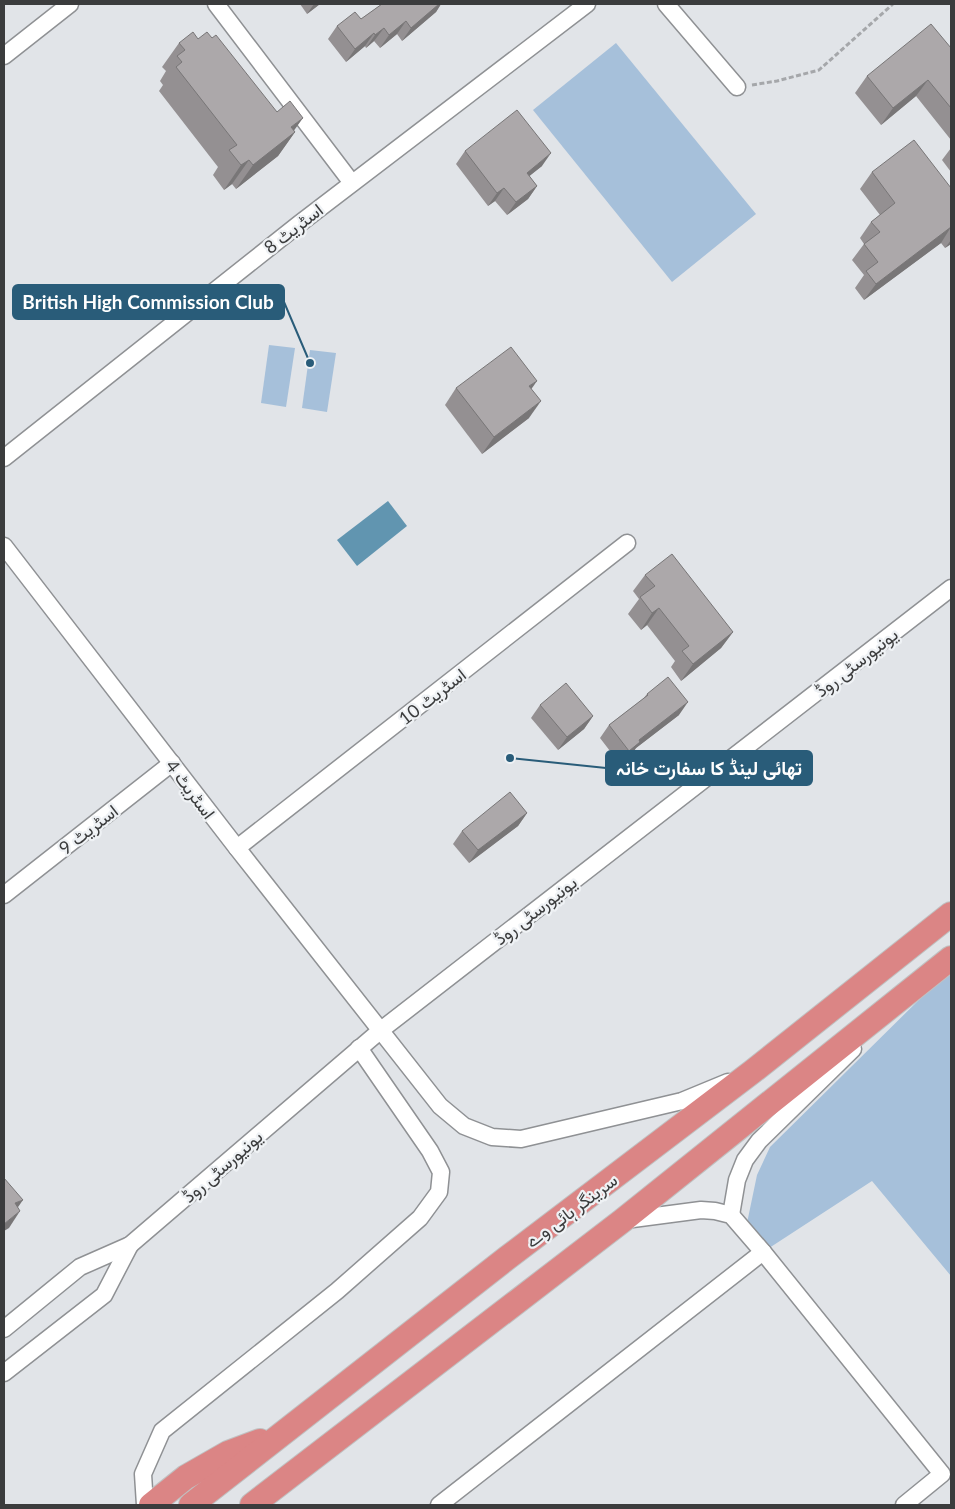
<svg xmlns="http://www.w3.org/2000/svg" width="955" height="1509" viewBox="0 0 955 1509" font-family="Lato,Vazirmatn,sans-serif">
  <rect width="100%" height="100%" fill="#e1e4e8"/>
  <g fill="#a6c0da">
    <polygon points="616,43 756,214 672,282 533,110"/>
    <polygon points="269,345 295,348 286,407 261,403"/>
    <polygon points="310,350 336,353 327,412 302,408"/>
    <polygon points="951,973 951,1276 872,1181 763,1252 747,1223 757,1175 770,1147 934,985"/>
  </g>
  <polygon fill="#6195b0" points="388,501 407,526 357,566 337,540"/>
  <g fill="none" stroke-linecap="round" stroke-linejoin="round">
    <defs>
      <g id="minor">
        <polyline points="216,4 352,183"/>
        <polyline points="666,4 737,87"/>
        <polyline points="4,56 70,4"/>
        <polyline points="4,458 299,224 587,4"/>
        <polyline points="4,546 237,848 440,1106 464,1126 492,1137 521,1139 682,1101 728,1082"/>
        <polyline points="237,848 627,543"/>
        <polyline points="4,895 172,763"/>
        <polyline points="731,1215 737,1180 745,1160 759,1141 853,1049"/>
        <polyline points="625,1220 701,1210 715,1211 731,1215 763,1252 942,1474 904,1505"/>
        <polyline points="4,1329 80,1267 130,1245 381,1030 951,588"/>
        <polyline points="4,1373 104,1295 130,1245"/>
        <polyline points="145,1505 143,1474 162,1431 337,1291 420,1218 439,1192 441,1172 430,1151 359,1048"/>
        <polyline points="439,1505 763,1252"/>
      </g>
      <g id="highway">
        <polyline points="151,1505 186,1477 228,1453 260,1441"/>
        <polyline points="191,1505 507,1258 752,1072 951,914"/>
        <polyline points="252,1505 622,1221 951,958"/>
      </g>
    </defs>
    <use href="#minor" stroke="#8f9194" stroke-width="19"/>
    <use href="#highway" stroke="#c0c1c1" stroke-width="26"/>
    <polyline stroke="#a5a7aa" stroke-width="3" stroke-dasharray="5 2.5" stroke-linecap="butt" points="752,85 777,81 819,70 893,4"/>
    <use href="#minor" stroke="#fff" stroke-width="16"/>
    <use href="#highway" stroke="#db8585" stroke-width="24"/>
  </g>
  <g fill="#949092">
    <polygon points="300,4 320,4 307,14"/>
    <polygon points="382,4 441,4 436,12 402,41 397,34 380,48 374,41 366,48 365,46 346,62 328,39 337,26 361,19"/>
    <polygon points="198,39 277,112 295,132 278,156 236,189 232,184 224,190 213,175 218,167 159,91 163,85 160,81 166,71 162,67 179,43"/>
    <polygon points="951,48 951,140 916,96 881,125 855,93 867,76"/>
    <polygon points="951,148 951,172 942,160"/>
    <polygon points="465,151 542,166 529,176 537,186 528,199 507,215 495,201 488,206 456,164"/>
    <polygon points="872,172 951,188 951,244 945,248 941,243 864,300 855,288 864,275 852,260 864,244 860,238 871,222 880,215 860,189"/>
    <polygon points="456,388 531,389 529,418 482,454 445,405"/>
    <polygon points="645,575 733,632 721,648 681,681 671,667 675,661 647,625 641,630 628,614 639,599 633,591"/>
    <polygon points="647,694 679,715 636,748 631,755 620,764 600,738 609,725 643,699"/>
    <polygon points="540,705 593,716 584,729 558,750 531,718"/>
    <polygon points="527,813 518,826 469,863 453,844 462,831"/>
  </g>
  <g fill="#787677">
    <polygon points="314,4 320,4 307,14"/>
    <polygon points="439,4 441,4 436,12 402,41 411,28"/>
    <polygon points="406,21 397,34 380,48 389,35"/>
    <polygon points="384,28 374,41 366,48 375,35"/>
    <polygon points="374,33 365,46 346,62 355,49"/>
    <polygon points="928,80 916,96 881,125 893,108"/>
    <polygon points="303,118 290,136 295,132 278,156 236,189 253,165 291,127"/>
    <polygon points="551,153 542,166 517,186 527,173"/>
    <polygon points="249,160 232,184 224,190 241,165"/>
    <polygon points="537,186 528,199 507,215 516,202"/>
    <polygon points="504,188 495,201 488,206 497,193"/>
    <polygon points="951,227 941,243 864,300 876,284"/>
    <polygon points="951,240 951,244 945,248"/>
    <polygon points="537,381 525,398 529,386"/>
    <polygon points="541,401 529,418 482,454 494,437"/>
    <polygon points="659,608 647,625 641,630 652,613"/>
    <polygon points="733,632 721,648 681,681 693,664"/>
    <polygon points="688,702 679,715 636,748 631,755 620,764 629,751 639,740"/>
    <polygon points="593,716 584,729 558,750 567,737"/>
    <polygon points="527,813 518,826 469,863 478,850"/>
    <polygon points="23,1200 11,1217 15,1203"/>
    <polygon points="20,1211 9,1228 4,1231 4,1224"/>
  </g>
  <g fill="#aca8aa" stroke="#787677">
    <polygon points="382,4 439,4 411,28 406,21 389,35 384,28 375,35 374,33 355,49 337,26 355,12 361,19"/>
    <polygon points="931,24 951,48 951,108 928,80 893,108 867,76"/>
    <polygon points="193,32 198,39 207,32 212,38 216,35 277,112 290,101 303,118 291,127 295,132 253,165 249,160 241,165 229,150 237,145 176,67 182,62 177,56 185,50 179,43"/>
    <polygon points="517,110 551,153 527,173 537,186 516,202 504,188 497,193 465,151"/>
    <polygon points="914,140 951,188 951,227 876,284 866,271 878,262 864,244 880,232 871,222 895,203 872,172"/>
    <polygon points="511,347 537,381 529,386 541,401 494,437 456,388"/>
    <polygon points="672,554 733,632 693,664 682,651 689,646 659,608 652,613 640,597 655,586 645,575"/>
    <polygon points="668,677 688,702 639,740 640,742 629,751 609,725 648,695 647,694"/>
    <polygon points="566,683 593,716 567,737 540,705"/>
    <polygon points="510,792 527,813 478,850 462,831"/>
    <polygon points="4,1178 23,1200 15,1203 20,1211 4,1224"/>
  </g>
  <g text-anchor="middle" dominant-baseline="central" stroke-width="4.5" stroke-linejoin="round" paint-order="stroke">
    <g font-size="18" fill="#3b3c3d" stroke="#eff2f5">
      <text transform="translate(293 228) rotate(-38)">اسٹریٹ 8</text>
      <text transform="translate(856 662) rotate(-38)">یونیورسٹی روڈ</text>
      <text transform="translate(432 696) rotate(-38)">اسٹریٹ 10</text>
      <text transform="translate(191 789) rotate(53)">اسٹریٹ 4</text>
      <text transform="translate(88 829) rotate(-38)">اسٹریٹ 9</text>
      <text transform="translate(535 910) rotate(-38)">یونیورسٹی روڈ</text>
      <text transform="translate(222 1166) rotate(-41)">یونیورسٹی روڈ</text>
      <text transform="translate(571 1210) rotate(-37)">سرینگر ہائی وے</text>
    </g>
  </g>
  <path fill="none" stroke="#295c79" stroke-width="2" d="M310 363L284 302M510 758L606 768"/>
  <g fill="#295c79" stroke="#eff2f5" stroke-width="2">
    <circle cx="310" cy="363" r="5"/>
    <circle cx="510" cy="758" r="5"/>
  </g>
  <g fill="#295c79" stroke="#295c79" stroke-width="2">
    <rect x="13" y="285" width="271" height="34" rx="5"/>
    <rect x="606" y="751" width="206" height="34" rx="5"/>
  </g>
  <g font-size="19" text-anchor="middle" font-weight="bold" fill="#fff">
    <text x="148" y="309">British High Commission Club</text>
    <text x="709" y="775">تھائی لینڈ کا سفارت خانہ</text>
  </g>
  <rect width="955" height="1509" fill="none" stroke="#3b3c3d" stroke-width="10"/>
</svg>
